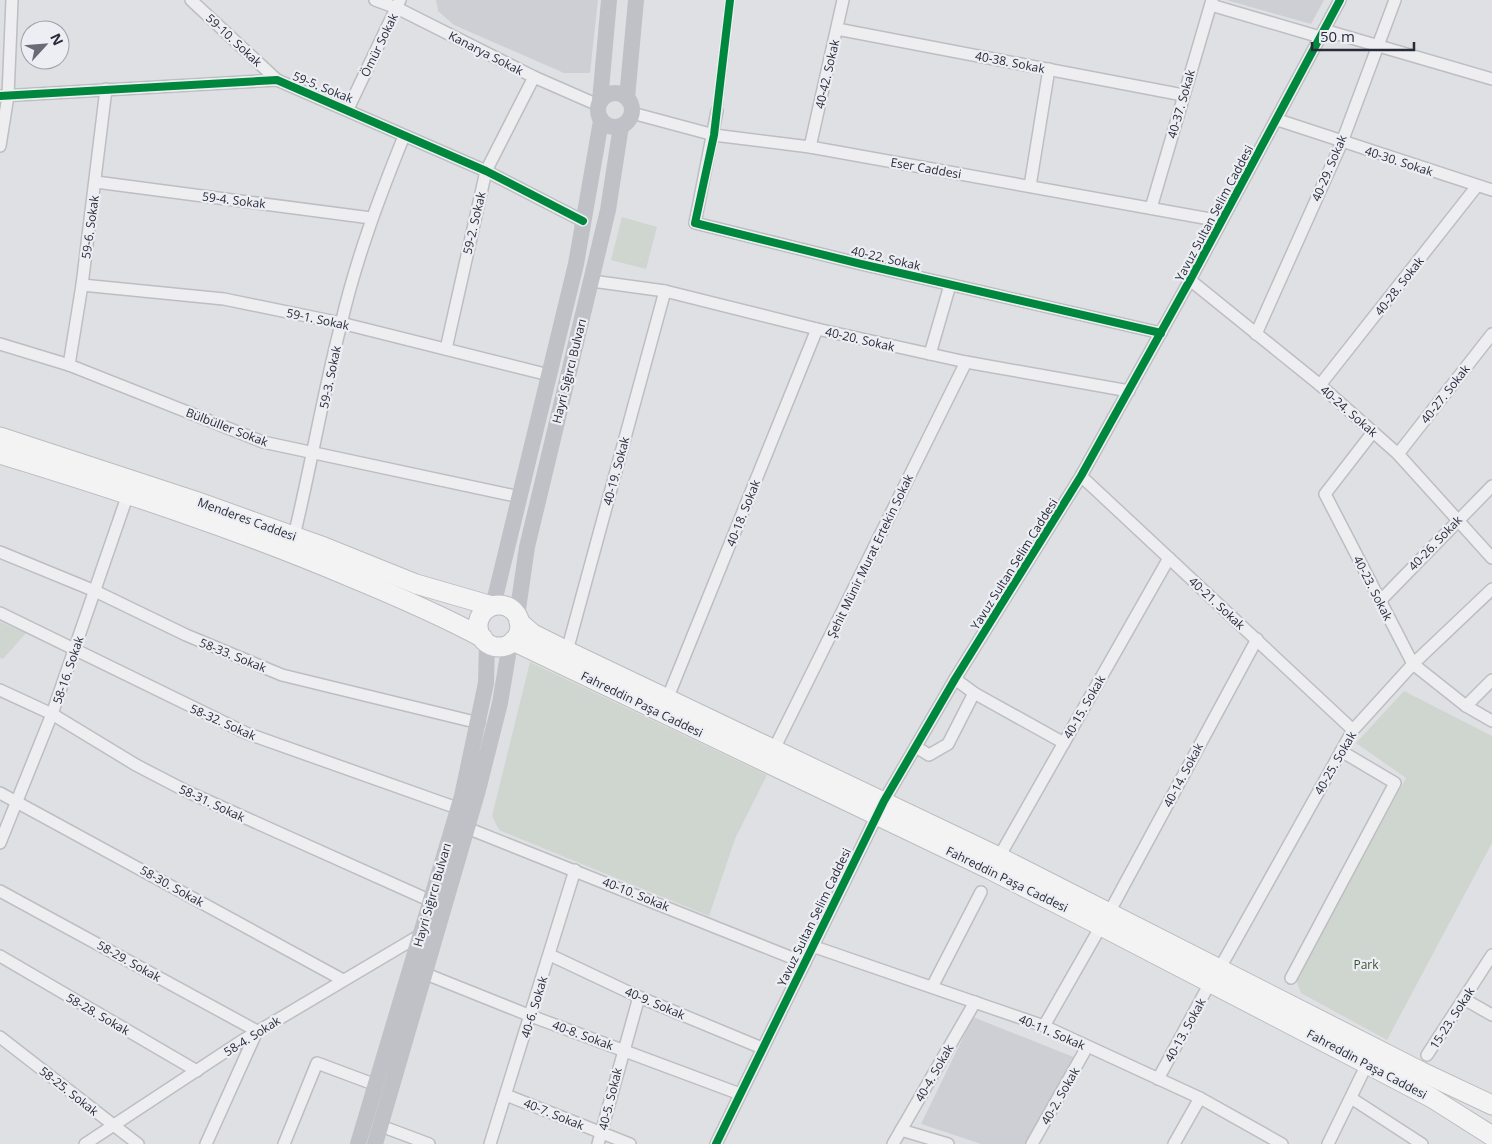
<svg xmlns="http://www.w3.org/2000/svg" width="1492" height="1144" viewBox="0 0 1492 1144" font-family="'Open Sans',sans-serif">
  <rect width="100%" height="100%" fill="#dfe0e3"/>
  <g fill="#cdcfd5">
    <polygon points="436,0 598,0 590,73 564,73 454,25 438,11"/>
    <polygon points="1226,0 1324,0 1311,24"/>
    <polygon points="973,1017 1076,1058 1028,1144 981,1144 921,1124"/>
  </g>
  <g fill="#ced6cf">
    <polygon points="622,217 657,227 646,269 611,260"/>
    <polygon points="0,622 26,633 3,659 0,658"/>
    <polygon points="530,662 767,775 735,839 709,916 499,830 492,816"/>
    <polygon points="1404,691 1492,736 1492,843 1387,1040 1301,993 1296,980 1406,778 1356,743"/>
  </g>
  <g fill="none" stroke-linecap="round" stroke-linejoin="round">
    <polyline stroke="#babcc1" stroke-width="11" stroke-dasharray="11 5.5" stroke-linecap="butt" points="717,111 730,0"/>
    <defs>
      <g id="street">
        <polyline points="191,0 277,80"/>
        <polyline points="375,0 397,8 534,77 598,105"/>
        <polyline points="1211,5 1320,37"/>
        <polyline points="837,29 1183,95"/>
        <polyline points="1324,30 1492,79"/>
        <polyline points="0,96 277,80 486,171 583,221"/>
        <polyline points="348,109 400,0"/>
        <polyline points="717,111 695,223 861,264 1161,333"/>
        <polyline points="632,113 714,135 810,147 1221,221"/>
        <polyline points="1278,120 1492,190"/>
        <polyline points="0,146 8,96 12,0"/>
        <polyline points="810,147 843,0"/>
        <polyline points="96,182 371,218"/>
        <polyline points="1030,186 1049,69"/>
        <polyline points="1151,208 1212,0"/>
        <polyline points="1190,280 1320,385 1398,454 1492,558"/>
        <polyline points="592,281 665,291 817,329 966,362 1129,391"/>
        <polyline points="82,285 224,299 341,323 549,375"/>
        <polyline points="1256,334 1342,142 1395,0"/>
        <polyline points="0,344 69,365 263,442 520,497"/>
        <polyline points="446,349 486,171 534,77"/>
        <polyline points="930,354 950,285"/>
        <polyline points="69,365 82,285 106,89"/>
        <polyline points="1320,385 1477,186"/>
        <polyline points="1373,432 1325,494 1413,664 1466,706 1492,721"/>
        <polyline points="1398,454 1492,334"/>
        <polyline points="1081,476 1353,730"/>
        <path d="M294,536C311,466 323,394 341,324C356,259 379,198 404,136"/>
        <polyline points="0,552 95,591 186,635 282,675 479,723"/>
        <polyline points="1380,601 1492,486"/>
        <polyline points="0,613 246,733 457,808"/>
        <polyline points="567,651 665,291"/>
        <polyline points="955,679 974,693 1064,743"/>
        <polyline points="0,690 52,714 136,765 188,792 431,901"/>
        <polyline points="668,697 817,329"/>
        <polyline points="1466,706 1492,680"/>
        <polyline points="916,747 929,755 948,744 974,693"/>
        <polyline points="774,749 966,362"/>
        <polyline points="0,793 343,980"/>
        <polyline points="467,828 805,963"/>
        <polyline points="0,843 52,714 128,494"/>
        <polyline points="999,857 1169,558"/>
        <polyline points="0,891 257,1031 206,1144"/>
        <polyline points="1110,911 1257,639"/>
        <polyline points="812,946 1044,1026 1200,1098 1282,1144"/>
        <polyline points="550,955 639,997 762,1048"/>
        <polyline points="0,956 197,1071"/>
        <polyline points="1220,968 1353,730 1413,664 1492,589"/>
        <polyline points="426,974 531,1016 740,1094"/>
        <polyline points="1291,978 1395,783 1341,751"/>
        <polyline points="932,987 981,892"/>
        <polyline points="1464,999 1492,1015"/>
        <polyline points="1044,1026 1101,926"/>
        <polyline points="0,1037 138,1144"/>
        <polyline points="1427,1055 1492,955"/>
        <polyline points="1158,1079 1211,981"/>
        <polyline points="506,1095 630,1144"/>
        <polyline points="1351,1098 1422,1144"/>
        <polyline points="381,1126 429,1144"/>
        <polyline points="901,1130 948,1144"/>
        <polyline points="85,1144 240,1042 422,934"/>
        <polyline points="284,1144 317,1063 376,1085"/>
        <polyline points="490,1144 575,870"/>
        <polyline points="598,1144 639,997"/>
        <polyline points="716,1144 884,801 955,679 1081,476 1190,280 1340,0"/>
        <polyline points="893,1144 975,1002"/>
        <polyline points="1032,1144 1087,1047"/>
        <polyline points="1174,1144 1200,1098"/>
        <polyline points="1328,1144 1367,1064"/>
      </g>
      <g id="primary">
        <polyline points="0,437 195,501 324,547 416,584 492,606"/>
        <path d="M0,454C118,490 234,528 348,576C394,595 439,614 483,638"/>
        <circle cx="499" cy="626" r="21"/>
        <polyline points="519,622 533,634 567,651 999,857 1422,1072 1492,1105"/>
        <polyline points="513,641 991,870 1101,926 1367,1064 1432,1098 1492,1136"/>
      </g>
    </defs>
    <use href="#street" stroke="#bdbec1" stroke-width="14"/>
    <use href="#primary" stroke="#bcbdc0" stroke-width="21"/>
    <use href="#street" stroke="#eeeef0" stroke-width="11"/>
    <g stroke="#c0c1c6" stroke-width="16">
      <circle cx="615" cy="110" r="17"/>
      <polyline points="627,98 636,0"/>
      <polyline points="600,101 609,0"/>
      <polyline points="493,606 576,264 601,121"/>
      <polyline points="517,616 527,547 608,210 621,126"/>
      <polyline points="358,1144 462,796 486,683 487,643"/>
      <polyline points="375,1144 478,790 500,703 510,643"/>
    </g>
    <use href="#primary" stroke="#f3f3f4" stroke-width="19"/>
    <defs>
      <g id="cycleway">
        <polyline points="730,0 714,135 695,223 861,264 1161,333"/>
        <polyline points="0,96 277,80 486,171 583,221"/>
        <polyline points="716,1144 884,801 955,679 1081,476 1190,280 1340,0"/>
      </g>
    </defs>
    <use href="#cycleway" stroke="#eceef3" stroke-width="11"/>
    <use href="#cycleway" stroke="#00873e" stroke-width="8"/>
  </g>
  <g text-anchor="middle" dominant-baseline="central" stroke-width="4.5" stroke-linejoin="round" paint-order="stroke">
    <g font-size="12" fill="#282c39" stroke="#eceef3">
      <text transform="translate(234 40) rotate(43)">59-10. Sokak</text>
      <text transform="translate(379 45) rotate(-64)">Ömür Sokak</text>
      <text transform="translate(486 53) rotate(27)">Kanarya Sokak</text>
      <text transform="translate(1010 62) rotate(11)">40-38. Sokak</text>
      <text transform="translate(827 74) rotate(-77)">40-42. Sokak</text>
      <text transform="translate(323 87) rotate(22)">59-5. Sokak</text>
      <text transform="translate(1181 104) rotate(-74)">40-37. Sokak</text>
      <text transform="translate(1399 161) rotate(18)">40-30. Sokak</text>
      <text transform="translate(926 168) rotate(10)">Eser Caddesi</text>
      <text transform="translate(1329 168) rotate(-67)">40-29. Sokak</text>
      <text transform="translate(234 200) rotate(7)">59-4. Sokak</text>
      <text transform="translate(1214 213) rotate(-62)">Yavuz Sultan Selim Caddesi</text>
      <text transform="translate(474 223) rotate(-77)">59-2. Sokak</text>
      <text transform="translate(90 227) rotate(-82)">59-6. Sokak</text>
      <text transform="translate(886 258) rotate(13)">40-22. Sokak</text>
      <text transform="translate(1399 286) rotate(-52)">40-28. Sokak</text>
      <text transform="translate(318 319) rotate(12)">59-1. Sokak</text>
      <text transform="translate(860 339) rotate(13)">40-20. Sokak</text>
      <text transform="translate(569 371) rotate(-76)">Hayri Sığırcı Bulvarı</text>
      <text transform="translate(330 377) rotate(-78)">59-3. Sokak</text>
      <text transform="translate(1445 394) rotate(-52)">40-27. Sokak</text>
      <text transform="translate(1349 411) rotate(41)">40-24. Sokak</text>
      <text transform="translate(227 427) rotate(21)">Bülbüller Sokak</text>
      <text transform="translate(616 471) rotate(-75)">40-19. Sokak</text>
      <text transform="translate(743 513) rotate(-68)">40-18. Sokak</text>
      <text transform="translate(247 519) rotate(20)">Menderes Caddesi</text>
      <text transform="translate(1435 543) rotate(-46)">40-26. Sokak</text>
      <text transform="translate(870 556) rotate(-64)">Şehit Münir Murat Ertekin Sokak</text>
      <text transform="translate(1014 564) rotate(-58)">Yavuz Sultan Selim Caddesi</text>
      <text transform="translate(1373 588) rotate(63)">40-23. Sokak</text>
      <text transform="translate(1217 603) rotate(43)">40-21. Sokak</text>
      <text transform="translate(233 655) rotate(22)">58-33. Sokak</text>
      <text transform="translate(68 670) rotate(-71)">58-16. Sokak</text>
      <text transform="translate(642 704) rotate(26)">Fahreddin Paşa Caddesi</text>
      <text transform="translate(1084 707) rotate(-60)">40-15. Sokak</text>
      <text transform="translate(223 722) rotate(24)">58-32. Sokak</text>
      <text transform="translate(1335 763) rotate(-60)">40-25. Sokak</text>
      <text transform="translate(1183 775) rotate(-62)">40-14. Sokak</text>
      <text transform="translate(212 803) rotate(25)">58-31. Sokak</text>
      <text transform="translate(1007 879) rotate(26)">Fahreddin Paşa Caddesi</text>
      <text transform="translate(172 886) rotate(29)">58-30. Sokak</text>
      <text transform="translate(636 894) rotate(22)">40-10. Sokak</text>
      <text transform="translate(432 895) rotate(-74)">Hayri Sığırcı Bulvarı</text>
      <text transform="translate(814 917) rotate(-64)">Yavuz Sultan Selim Caddesi</text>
      <text transform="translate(129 961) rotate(29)">58-29. Sokak</text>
      <text transform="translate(655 1003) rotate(23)">40-9. Sokak</text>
      <text transform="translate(534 1007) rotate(-73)">40-6. Sokak</text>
      <text transform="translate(98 1014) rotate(30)">58-28. Sokak</text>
      <text transform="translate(1452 1018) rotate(-57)">15-23. Sokak</text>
      <text transform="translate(1185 1030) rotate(-61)">40-13. Sokak</text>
      <text transform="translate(1052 1032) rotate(23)">40-11. Sokak</text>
      <text transform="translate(583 1035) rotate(20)">40-8. Sokak</text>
      <text transform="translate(252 1036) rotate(-32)">58-4. Sokak</text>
      <text transform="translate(1367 1064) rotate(28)">Fahreddin Paşa Caddesi</text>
      <text transform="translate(934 1073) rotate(-60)">40-4. Sokak</text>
      <text transform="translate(69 1091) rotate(38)">58-25. Sokak</text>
      <text transform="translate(1060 1096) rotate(-60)">40-2. Sokak</text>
      <text transform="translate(610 1099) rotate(-76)">40-5. Sokak</text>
      <text transform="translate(554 1114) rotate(22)">40-7. Sokak</text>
    </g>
    <g font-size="12" fill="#385337" stroke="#eceef3">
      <text x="1366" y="964">Park</text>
    </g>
  </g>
  <g transform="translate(45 45) rotate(64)"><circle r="24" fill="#eceef3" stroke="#9ea0a9"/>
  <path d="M0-4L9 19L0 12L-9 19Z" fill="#686b74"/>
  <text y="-8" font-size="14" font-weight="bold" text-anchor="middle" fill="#282c39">N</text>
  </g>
  <path d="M1312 42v8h102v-8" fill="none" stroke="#282c39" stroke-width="2.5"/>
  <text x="1320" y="42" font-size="15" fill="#282c39" stroke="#eceef3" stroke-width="4" paint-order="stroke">50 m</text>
</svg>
